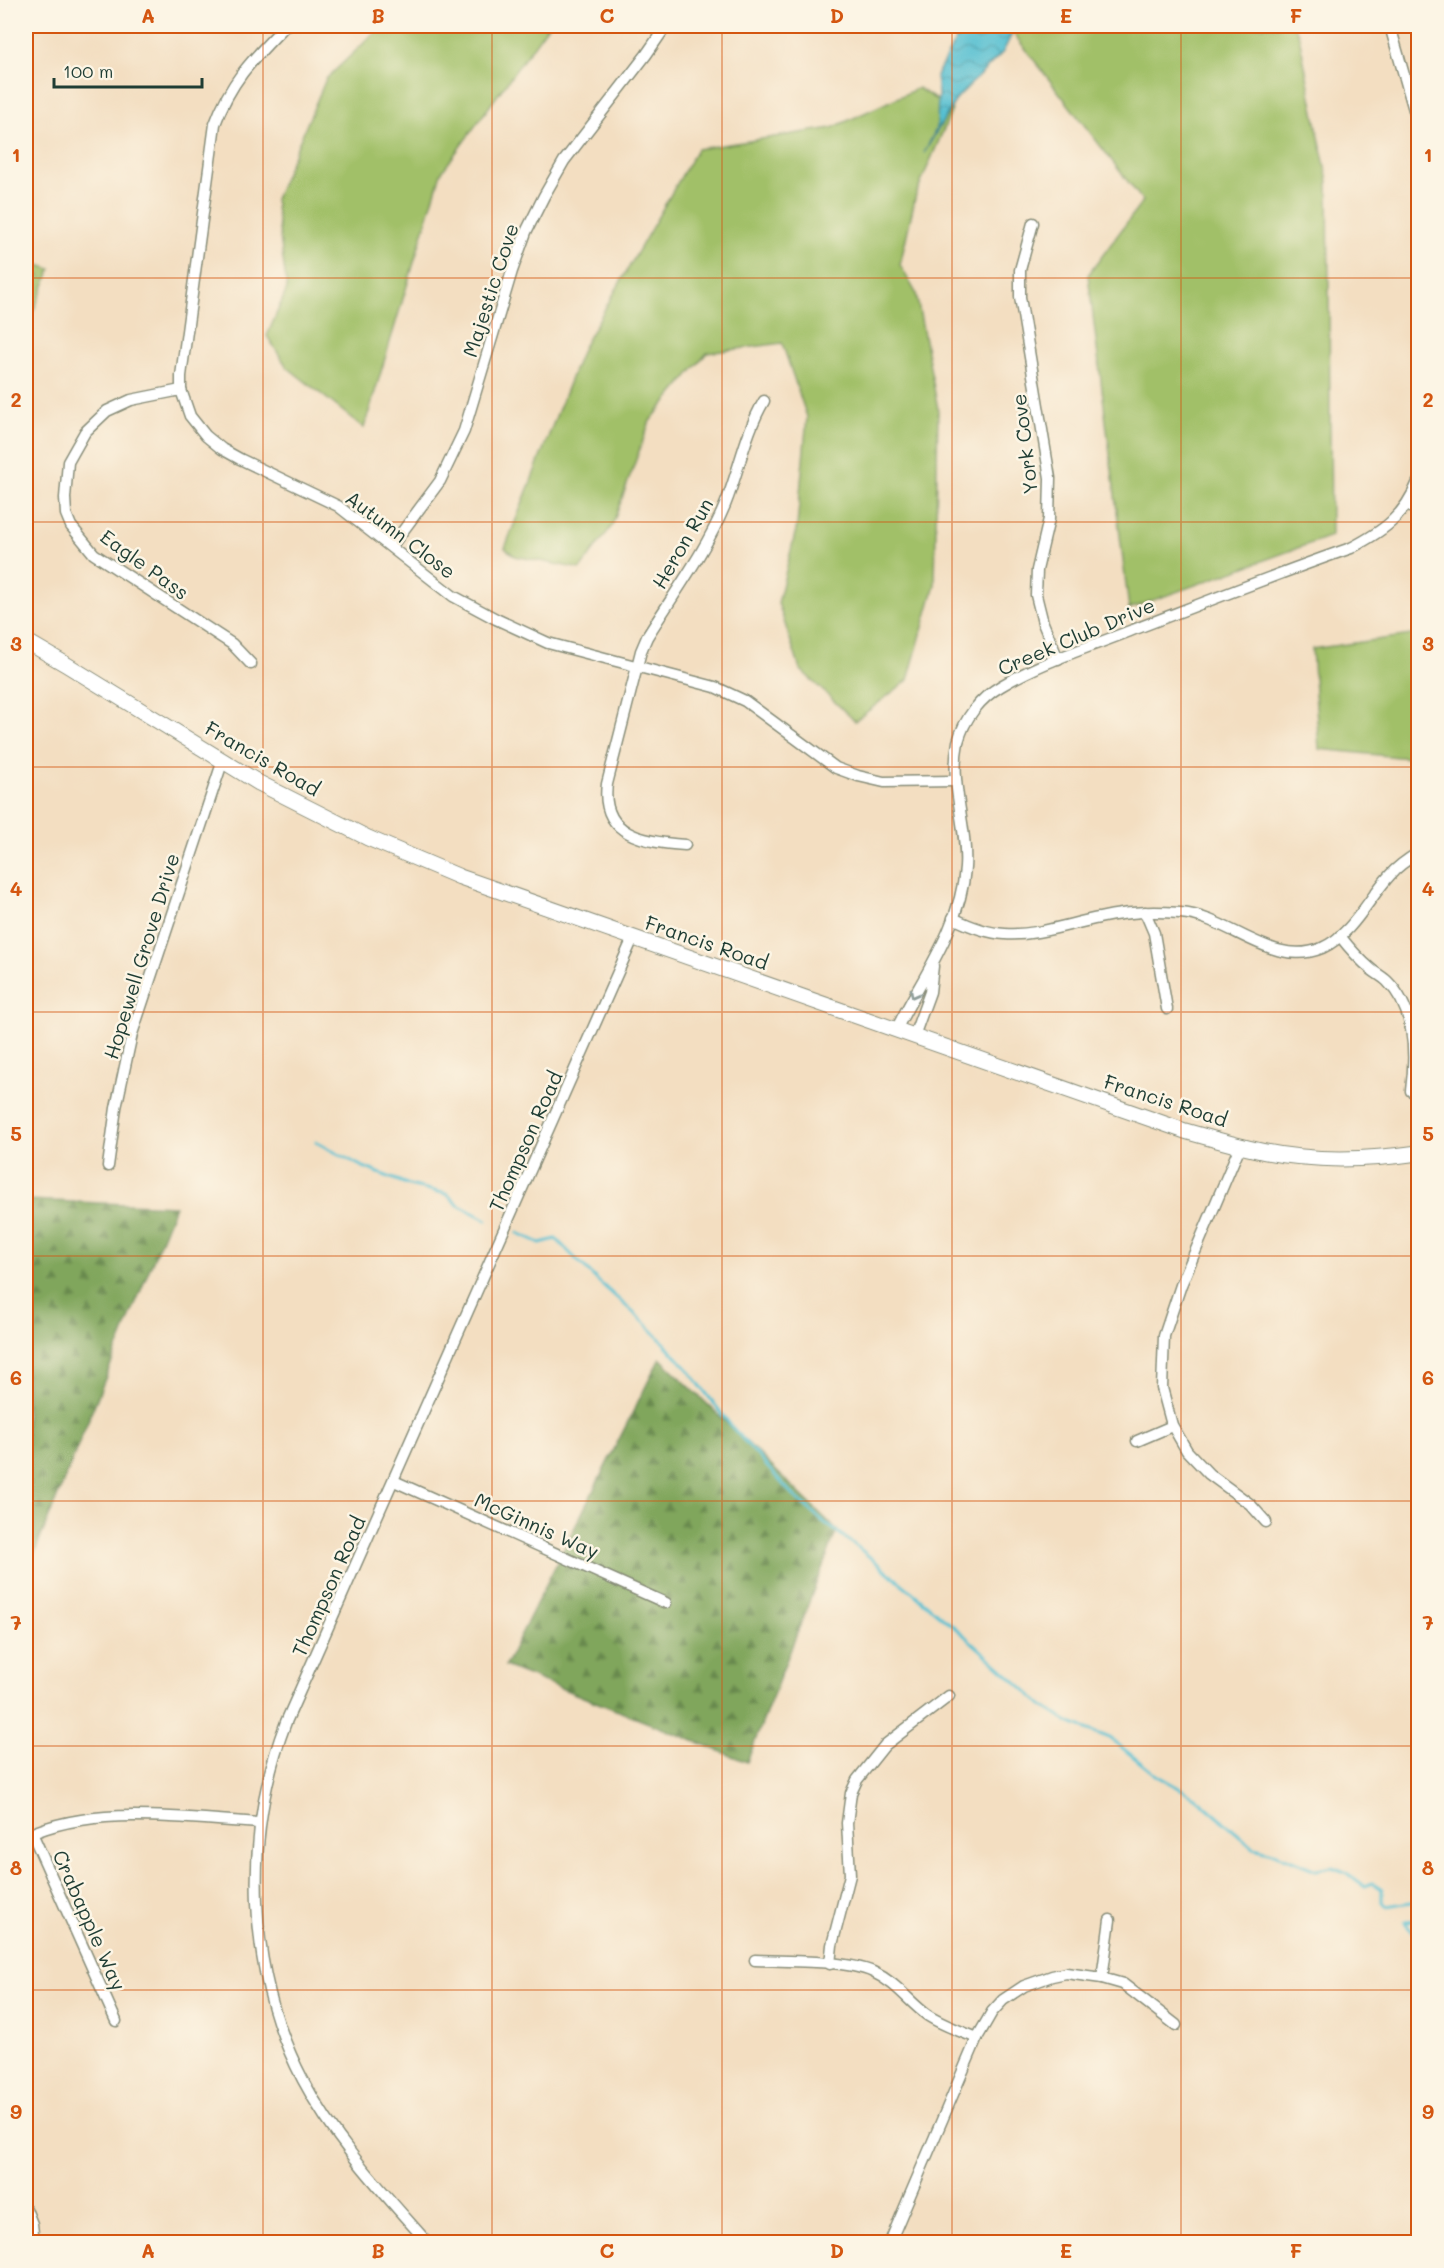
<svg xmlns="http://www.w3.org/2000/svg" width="1444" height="2268" viewBox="0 0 1444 2268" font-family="Mali,sans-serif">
  <defs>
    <pattern id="forest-firs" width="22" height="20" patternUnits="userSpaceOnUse" patternTransform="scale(1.5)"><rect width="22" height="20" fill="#80a65c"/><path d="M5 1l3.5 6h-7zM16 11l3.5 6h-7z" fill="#68884d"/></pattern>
    <pattern id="park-crowns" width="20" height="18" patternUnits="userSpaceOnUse" patternTransform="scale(1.5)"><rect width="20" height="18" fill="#a1c068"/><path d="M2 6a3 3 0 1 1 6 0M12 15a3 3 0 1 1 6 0" fill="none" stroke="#839d56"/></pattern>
    <pattern id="water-waves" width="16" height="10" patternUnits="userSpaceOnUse" patternTransform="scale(1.5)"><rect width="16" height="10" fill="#55bfd1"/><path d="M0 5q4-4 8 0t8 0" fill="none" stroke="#469caa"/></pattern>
  </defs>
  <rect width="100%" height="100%" fill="#fcf5e5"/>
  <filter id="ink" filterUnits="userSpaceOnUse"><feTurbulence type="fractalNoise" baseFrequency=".0167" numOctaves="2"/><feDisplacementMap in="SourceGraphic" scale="12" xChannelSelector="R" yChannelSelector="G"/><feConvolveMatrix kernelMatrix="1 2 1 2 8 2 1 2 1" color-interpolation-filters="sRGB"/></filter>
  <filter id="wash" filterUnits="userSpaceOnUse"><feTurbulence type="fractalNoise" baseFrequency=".008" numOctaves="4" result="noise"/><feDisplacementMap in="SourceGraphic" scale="24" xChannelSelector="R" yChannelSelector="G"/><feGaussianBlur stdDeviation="1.35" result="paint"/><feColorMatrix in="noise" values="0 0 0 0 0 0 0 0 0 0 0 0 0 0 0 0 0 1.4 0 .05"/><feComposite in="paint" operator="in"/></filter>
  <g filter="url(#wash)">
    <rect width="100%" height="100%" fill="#f3dec1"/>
    <g fill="#a1c068" stroke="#607e4e" stroke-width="1.5">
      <polygon points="382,26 548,26 441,173 364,428 287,367 267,336 287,289 275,199 326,79"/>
      <polygon points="1018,26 1294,26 1299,36 1328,182 1331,536 1129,609 1088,275 1143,201 1013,33"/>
      <polygon points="918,88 952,110 916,194 900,265 916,293 938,409 935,585 908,680 855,721 800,669 778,603 797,526 807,417 782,343 707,353 650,421 612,526 580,569 515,556 505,548 583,347 697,149 832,128"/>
      <polygon points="1418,634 1418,759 1319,749 1312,649"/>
    </g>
    <g fill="url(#forest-firs)" stroke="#507248" stroke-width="1.5">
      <polygon points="26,1200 175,1206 26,1574"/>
      <polygon points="660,1358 837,1530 747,1762 505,1666"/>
    </g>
    <polygon fill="url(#park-crowns)" stroke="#607e4e" stroke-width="1.5" points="26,261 51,269 26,329"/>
    <polygon fill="url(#water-waves)" stroke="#3a7e82" stroke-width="1.5" points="961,26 1016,26 1003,52 957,98 924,153 937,127 938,94 936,76 957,37"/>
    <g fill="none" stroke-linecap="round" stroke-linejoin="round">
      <g stroke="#55bfd1" stroke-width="3">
        <polyline points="316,1142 361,1166 409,1185 447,1194 458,1205 487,1220"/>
        <polyline points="518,1233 540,1243 556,1239 598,1281 645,1323 687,1368 731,1426 791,1493 824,1522 860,1549 965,1636 1043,1706 1068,1722 1110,1738 1156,1775 1195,1797 1254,1848 1277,1854 1316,1870 1332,1867 1345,1872 1365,1886 1373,1883 1382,1889 1382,1902 1386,1906 1418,1901"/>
        <polyline points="1418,1921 1405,1922 1409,1928 1418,1935"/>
      </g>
    </g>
  </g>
  <g filter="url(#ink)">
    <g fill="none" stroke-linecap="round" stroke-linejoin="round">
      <defs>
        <g id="street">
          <path d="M285,26C254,58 231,80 215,124L181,376V390L190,416L206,436L222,449L240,459L338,506L453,596L496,619L548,643L715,687L745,701L836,768L858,776L884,782L955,781"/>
          <polyline points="1390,26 1418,124"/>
          <polyline points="1033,223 1020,270 1020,297 1050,478 1049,519 1037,570 1036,595 1043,623 1058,659"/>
          <polyline points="181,390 131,400 107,411 85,432 68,462 65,498 66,514 71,526 94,554 232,644 251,664"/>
          <polyline points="1408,505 1418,512"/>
          <polyline points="391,547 440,481 464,431 512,271 526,232 544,196 564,161 646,55 666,26"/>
          <path d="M685,845C645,842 600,836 607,784L641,651L647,637C673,595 706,551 725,505C739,471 745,433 764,401"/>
          <polyline points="1145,912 1154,933 1167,1009"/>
          <path d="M953,918C969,926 986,933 1005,934C1037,936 1068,924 1099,918C1124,912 1154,911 1180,913C1229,916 1272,969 1322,948C1353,934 1368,899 1390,875C1398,866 1408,859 1418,853"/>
          <path d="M1340,936C1350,949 1360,960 1372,970C1377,974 1383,977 1387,981C1416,1009 1416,1054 1411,1091"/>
          <path d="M896,1030C921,979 961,927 965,868C968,826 949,785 958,742C964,719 980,698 1001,686C1041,662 1087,648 1130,631C1203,603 1276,574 1351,548C1383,531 1404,517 1418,482"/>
          <polyline points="914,1036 930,992 933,966"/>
          <polyline points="1240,1146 1181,1285 1164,1336 1162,1388 1172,1425 1187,1451 1209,1474 1250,1504 1266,1522"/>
          <polyline points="108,1166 116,1108 132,1034 223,760"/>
          <polyline points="1137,1441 1172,1426"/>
          <polyline points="394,1481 666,1603"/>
          <polyline points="32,1833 116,2021"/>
          <path d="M26,1836C96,1804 184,1819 260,1823"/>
          <path d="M755,1960C786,1961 847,1960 873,1972C897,1983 907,2000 927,2015C942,2025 960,2031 977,2038"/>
          <polyline points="830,1964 832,1945 850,1875 847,1823 851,1793 857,1780 885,1745 949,1696"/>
          <polyline points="1102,1978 1110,1920"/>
          <polyline points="26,2209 32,2224 34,2242"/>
          <path d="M427,2242C382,2191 335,2141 303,2080C246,1972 243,1834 286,1722L633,938"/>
          <polyline points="890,2242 977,2038 992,2012 1003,2000 1024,1986 1052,1976 1066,1973 1102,1978 1123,1984 1176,2025"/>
        </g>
        <path id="secondary" d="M26,641L67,665L259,783L368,838L460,877L1185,1131C1206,1137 1227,1143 1248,1148C1303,1162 1363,1161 1418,1153"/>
      </defs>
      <use href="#street" stroke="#898e7a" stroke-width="13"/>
      <use href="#secondary" stroke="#898e7a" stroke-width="17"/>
      <use href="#street" stroke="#fff" stroke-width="10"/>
      <use href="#secondary" stroke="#fff" stroke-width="15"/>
    </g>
    <defs><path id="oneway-chevron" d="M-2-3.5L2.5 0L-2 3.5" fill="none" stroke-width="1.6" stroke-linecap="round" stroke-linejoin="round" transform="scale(1.5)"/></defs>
    <use stroke="#8f9e9a" href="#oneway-chevron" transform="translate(914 994) rotate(118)"/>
  </g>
  <path fill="none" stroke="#d45610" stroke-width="1.5" stroke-opacity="0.55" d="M263,26V2242M492,26V2242M722,26V2242M952,26V2242M1181,26V2242M26,278H1418M26,522H1418M26,767H1418M26,1012H1418M26,1256H1418M26,1501H1418M26,1746H1418M26,1990H1418"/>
  <g text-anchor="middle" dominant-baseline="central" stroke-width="5" stroke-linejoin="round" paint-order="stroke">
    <g font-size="20" fill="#1f3d34" stroke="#fcf5e5">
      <text transform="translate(490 290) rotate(-72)">Majestic Cove</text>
      <text transform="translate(1024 444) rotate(-97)">York Cove</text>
      <text transform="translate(401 534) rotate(37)">Autumn Close</text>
      <text transform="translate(682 543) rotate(-60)">Heron Run</text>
      <text transform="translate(145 564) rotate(36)">Eagle Pass</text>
      <text transform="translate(1076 636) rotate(-23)">Creek Club Drive</text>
      <text transform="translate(263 758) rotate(30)">Francis Road</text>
      <text transform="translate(707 942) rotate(19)">Francis Road</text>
      <text transform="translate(141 956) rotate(-73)">Hopewell Grove Drive</text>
      <text transform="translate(1166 1100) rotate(18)">Francis Road</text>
      <text transform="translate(525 1141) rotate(-66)">Thompson Road</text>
      <text transform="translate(537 1525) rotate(24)">McGinnis Way</text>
      <text transform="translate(328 1586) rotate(-66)">Thompson Road</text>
      <text transform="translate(90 1920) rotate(66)">Crabapple Way</text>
    </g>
  </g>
  <rect width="1444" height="2268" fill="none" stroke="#fcf5e5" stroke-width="66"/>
  <path d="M54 78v9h148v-9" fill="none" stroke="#1f3d34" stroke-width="3"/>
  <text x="63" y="78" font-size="18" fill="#1f3d34" stroke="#fcf5e5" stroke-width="4.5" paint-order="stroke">100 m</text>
  <rect x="33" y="33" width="1378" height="2202" fill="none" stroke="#d45610" stroke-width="2"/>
  <g font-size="20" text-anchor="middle" font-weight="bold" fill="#d45610">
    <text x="148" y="23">A</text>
    <text x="378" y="23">B</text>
    <text x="607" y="23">C</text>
    <text x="837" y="23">D</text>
    <text x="1066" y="23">E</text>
    <text x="1296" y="23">F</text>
    <text x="16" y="162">1</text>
    <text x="1428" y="162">1</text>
    <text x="16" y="407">2</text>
    <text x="1428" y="407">2</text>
    <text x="16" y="651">3</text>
    <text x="1428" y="651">3</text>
    <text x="16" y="896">4</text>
    <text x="1428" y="896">4</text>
    <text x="16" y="1141">5</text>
    <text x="1428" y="1141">5</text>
    <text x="16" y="1385">6</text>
    <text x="1428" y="1385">6</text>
    <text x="16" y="1630">7</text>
    <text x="1428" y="1630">7</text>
    <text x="16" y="1875">8</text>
    <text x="1428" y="1875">8</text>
    <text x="16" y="2119">9</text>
    <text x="1428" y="2119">9</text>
    <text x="148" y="2258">A</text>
    <text x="378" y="2258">B</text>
    <text x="607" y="2258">C</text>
    <text x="837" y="2258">D</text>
    <text x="1066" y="2258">E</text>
    <text x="1296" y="2258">F</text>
  </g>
</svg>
